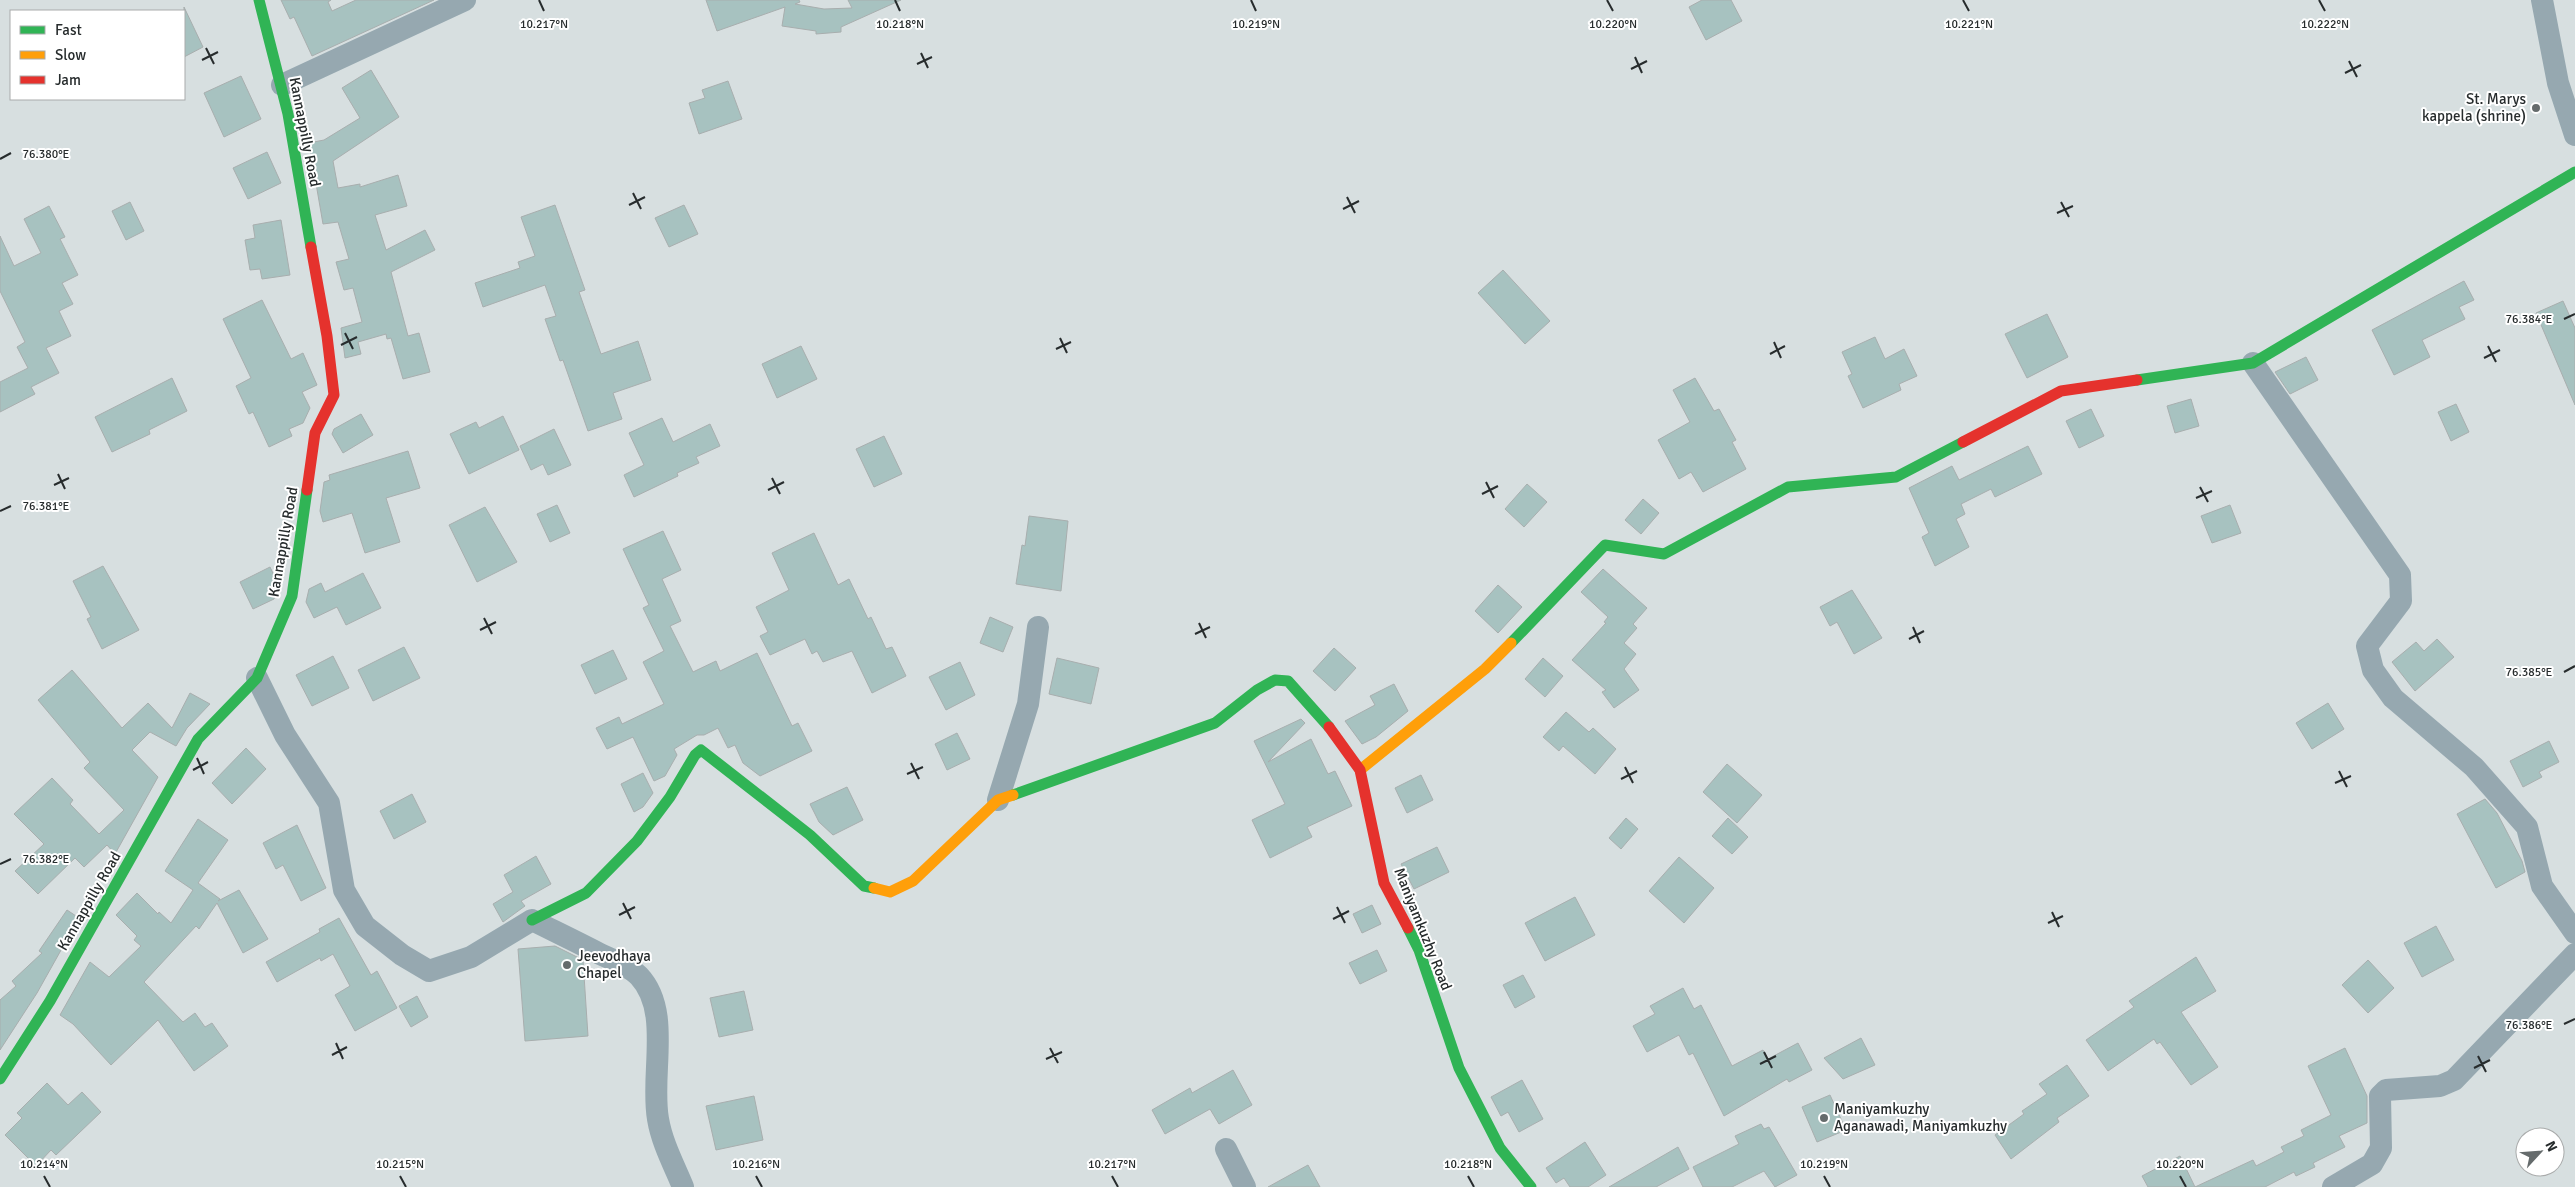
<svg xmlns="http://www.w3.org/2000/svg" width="2575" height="1187" viewBox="0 0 2575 1187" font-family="Signika,sans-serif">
  <rect width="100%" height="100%" fill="#d7dfe0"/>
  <g fill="#a7c2c0" stroke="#a8aeae">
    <polygon points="281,0 331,0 328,2 332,11 356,0 434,0 312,56 294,17 290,19"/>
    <polygon points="706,0 799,0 800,2 795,4 824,9 852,8 848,0 901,0 841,27 841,32 816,34 816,31 782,26 785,7 717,31"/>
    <polygon points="1702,0 1731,0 1742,21 1706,40 1689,7"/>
    <polygon points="184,7 203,47 184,57"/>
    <polygon points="371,70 399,117 333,161 338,188 360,184 360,187 398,175 407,206 375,215 386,250 425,230 435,250 391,272 408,336 419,333 430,372 403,379 391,338 387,339 386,334 358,342 361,354 345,358 341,328 362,322 353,288 344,290 336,262 349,259 338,222 323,224 309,143 324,140 360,118 342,88"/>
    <polygon points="241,76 261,119 224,137 204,93"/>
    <polygon points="728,81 742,119 699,134 689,103 705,98 702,90"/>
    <polygon points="267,152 281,183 248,199 233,168"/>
    <polygon points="130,202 144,231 126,240 112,211"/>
    <polygon points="555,205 585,290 579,292 601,354 638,341 651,380 613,393 622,419 588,431 563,360 560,361 545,319 556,316 545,285 483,307 475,283 520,268 518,262 535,256 521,217"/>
    <polygon points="684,205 698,234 669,247 655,218"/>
    <polygon points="49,206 65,237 60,239 78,275 62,283 73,304 59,311 71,336 46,348 59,373 31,387 35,394 0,412 0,382 28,368 17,347 25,342 0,291 0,236 14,266 41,253 24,219"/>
    <polygon points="281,220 290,275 262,279 260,269 250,270 245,240 255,238 253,225"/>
    <polygon points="1503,270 1550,321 1525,344 1478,293"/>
    <polygon points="2464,281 2474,300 2459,307 2465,319 2422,340 2430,357 2394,375 2372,330"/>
    <polygon points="262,300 291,359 303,353 317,385 302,392 310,408 303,423 289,429 292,436 269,447 253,412 249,414 236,386 251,378 223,319"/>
    <polygon points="2563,301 2575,328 2575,405 2536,313"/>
    <polygon points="2047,314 2068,357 2027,378 2005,334"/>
    <polygon points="1875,337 1885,359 1904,349 1917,376 1899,384 1901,390 1863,408 1848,376 1852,374 1842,352"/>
    <polygon points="801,346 817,379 777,398 762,364"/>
    <polygon points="2306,357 2318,380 2290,394 2275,372"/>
    <polygon points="172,378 187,411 149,430 150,434 112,452 95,417"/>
    <polygon points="1695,378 1714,411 1719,409 1736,440 1732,442 1746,469 1703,492 1691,472 1679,479 1658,440 1690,422 1673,390"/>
    <polygon points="2191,399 2199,426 2175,433 2167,406"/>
    <polygon points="2456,404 2469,432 2451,441 2438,412"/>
    <polygon points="2091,409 2104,436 2079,448 2066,421"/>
    <polygon points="361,414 373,435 343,453 332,434 334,429"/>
    <polygon points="503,416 519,450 469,474 450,434 476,422 479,428"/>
    <polygon points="662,418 673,442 710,424 720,446 696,457 699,463 677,473 678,476 634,497 624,475 644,465 629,433"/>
    <polygon points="554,429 571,465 548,475 543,464 531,470 520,446"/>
    <polygon points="884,436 902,474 874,487 856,449"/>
    <polygon points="2028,446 2042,474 1995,497 1991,489 1961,504 1965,514 1956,519 1969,547 1935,566 1922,537 1929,533 1909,488 1952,466 1959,480"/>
    <polygon points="408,451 420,488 386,498 400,542 365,553 352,513 323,522 320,511 324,482 330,480 329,475"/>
    <polygon points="1527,484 1547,502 1524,527 1505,509"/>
    <polygon points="1643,499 1659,513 1641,534 1625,520"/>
    <polygon points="557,505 570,533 550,542 537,514"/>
    <polygon points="2230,505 2241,533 2212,543 2201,516"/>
    <polygon points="485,507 517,562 477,582 449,525"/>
    <polygon points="1029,516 1068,521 1061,591 1016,584 1022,545 1025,546"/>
    <polygon points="663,531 681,570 662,579 681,621 670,626 693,672 716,661 720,671 757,653 792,726 798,723 812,751 760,776 743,763 735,745 728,748 718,728 704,735 697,735 674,749 677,755 665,776 654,781 633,737 607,749 596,728 619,717 622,724 664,704 643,662 664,651 643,608 649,605 623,549"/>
    <polygon points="814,533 838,585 849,579 868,619 871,617 886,649 892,647 906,676 872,693 852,651 823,662 817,651 812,654 805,639 770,655 760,636 768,632 756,607 789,590 772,553"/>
    <polygon points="103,566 139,630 102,649 87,619 91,617 73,581"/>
    <polygon points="270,567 278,584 277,592 274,599 253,609 240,582"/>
    <polygon points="1603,569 1647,608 1633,624 1637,628 1624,643 1636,654 1624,669 1639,690 1614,708 1602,692 1606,690 1572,660 1606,623 1604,622 1608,617 1581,592"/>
    <polygon points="363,573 381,608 346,625 337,607 314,618 306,602 309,589 321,583 325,592"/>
    <polygon points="1498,585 1522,607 1498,633 1475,611"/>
    <polygon points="1852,590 1882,638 1854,654 1837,622 1830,626 1820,607"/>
    <polygon points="990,617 1013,627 1003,652 980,643"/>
    <polygon points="2437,639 2454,657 2415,691 2392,662 2416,642 2424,651"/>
    <polygon points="404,647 420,678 373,701 358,670"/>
    <polygon points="1334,648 1356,668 1335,691 1313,671"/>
    <polygon points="613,650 627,679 595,694 581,665"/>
    <polygon points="333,656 349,688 312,706 296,675"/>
    <polygon points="1057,658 1099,668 1091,704 1049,694"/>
    <polygon points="1543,658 1563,676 1545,697 1525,679"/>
    <polygon points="960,662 975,695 946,710 929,677"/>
    <polygon points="72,670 122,728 148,703 172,728 190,693 210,704 187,728 176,746 150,732 132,750 158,777 115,854 107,845 84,867 75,858 38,894 15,871 44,844 14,814 52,778 73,800 70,804 99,834 124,810 84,768 90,762 38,700"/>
    <polygon points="1394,684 1408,711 1376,737 1362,744 1345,721 1375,705 1370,696"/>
    <polygon points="2328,703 2344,729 2312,749 2296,723"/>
    <polygon points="1566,712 1589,732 1593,728 1616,749 1595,774 1563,746 1559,751 1543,737"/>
    <polygon points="1301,719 1305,723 1268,762 1311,739 1328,774 1335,771 1352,806 1307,827 1312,837 1270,858 1252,820 1285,804 1254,741"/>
    <polygon points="957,733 970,759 947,770 935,744"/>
    <polygon points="2549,741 2559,762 2539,772 2542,777 2523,787 2510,761"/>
    <polygon points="246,748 266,769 232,804 212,783"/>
    <polygon points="1727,764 1762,795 1737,823 1703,792"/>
    <polygon points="643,773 653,793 643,807 634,812 621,784"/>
    <polygon points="1421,775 1433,800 1407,813 1395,788"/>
    <polygon points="847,787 863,820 833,835 819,822 810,804"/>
    <polygon points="412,794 426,822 394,839 380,811"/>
    <polygon points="2485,799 2497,813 2522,861 2525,872 2496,888 2457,814"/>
    <polygon points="1626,818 1638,829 1621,849 1609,838"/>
    <polygon points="1728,818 1748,837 1732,854 1712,836"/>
    <polygon points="198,819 228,840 198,883 220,899 218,901 239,890 268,939 243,953 217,903 199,929 196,926 144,982 183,1022 195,1013 205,1027 212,1023 228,1046 194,1071 158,1020 111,1065 73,1024 60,1015 90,962 109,977 141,946 134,940 137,936 116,915 137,893 158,914 159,912 171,923 193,890 165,871"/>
    <polygon points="297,825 326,888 301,901 283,865 276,869 263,843"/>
    <polygon points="1437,847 1449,872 1414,889 1401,864"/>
    <polygon points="536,856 551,884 521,901 525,906 503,922 493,904 513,892 504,875"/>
    <polygon points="1679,857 1714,888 1684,923 1649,891"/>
    <polygon points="1575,897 1595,935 1545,961 1525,923"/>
    <polygon points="1372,905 1381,924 1362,933 1353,914"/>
    <polygon points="67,910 79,918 37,993 0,1050 0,1000 16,986 12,981 42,953 39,951"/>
    <polygon points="339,918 371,975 377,971 397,1008 355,1031 335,995 350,986 333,954 321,961 320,958 277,982 266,962 320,932 319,929"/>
    <polygon points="2436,926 2454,960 2422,977 2404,943"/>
    <polygon points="555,946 583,960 588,1036 525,1041 518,949"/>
    <polygon points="1377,950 1387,971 1360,984 1349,963"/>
    <polygon points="2196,957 2216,991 2181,1012 2218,1067 2191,1085 2160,1042 2157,1044 2154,1039 2108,1071 2086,1040 2134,1007 2129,1001"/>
    <polygon points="2368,960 2394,988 2368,1013 2342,985"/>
    <polygon points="1523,975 1535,997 1515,1008 1503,985"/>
    <polygon points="1683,988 1694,1009 1701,1005 1732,1066 1763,1050 1768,1059 1798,1043 1812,1070 1789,1082 1787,1079 1724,1116 1693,1053 1689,1055 1679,1035 1647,1052 1633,1026 1655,1014 1650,1006"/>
    <polygon points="744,991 753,1030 719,1037 710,998"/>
    <polygon points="417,996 428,1017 411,1027 399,1006"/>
    <polygon points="1861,1038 1875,1065 1843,1079 1824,1058"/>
    <polygon points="2345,1048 2367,1096 2367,1123 2339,1136 2345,1147 2313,1163 2315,1167 2296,1176 2294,1172 2265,1187 2195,1187 2253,1160 2256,1166 2284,1152 2281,1147 2304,1136 2301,1130 2331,1115 2308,1066"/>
    <polygon points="2067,1065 2089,1096 2057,1118 2059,1122 2011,1159 1995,1135 2024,1114 2022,1111 2047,1094 2039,1084"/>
    <polygon points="1233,1070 1252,1105 1219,1124 1210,1109 1165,1134 1152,1110 1190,1088 1192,1093"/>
    <polygon points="1522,1080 1543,1119 1519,1132 1508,1112 1501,1116 1491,1097"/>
    <polygon points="47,1083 68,1105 82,1092 101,1112 56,1155 51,1150 36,1166 5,1135 22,1118 17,1113"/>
    <polygon points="1830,1095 1846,1130 1817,1142 1802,1107"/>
    <polygon points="754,1096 763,1140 716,1150 706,1106"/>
    <polygon points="1761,1124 1764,1129 1769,1127 1797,1175 1775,1187 1764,1171 1732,1187 1703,1187 1693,1167 1739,1144 1735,1136"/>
    <polygon points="1585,1142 1606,1175 1588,1187 1570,1187 1564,1178 1556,1183 1546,1168"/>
    <polygon points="1678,1147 1689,1169 1656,1187 1609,1187"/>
    <polygon points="2180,1156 2195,1187 2148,1187 2142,1176"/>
    <polygon points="1308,1165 1320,1187 1268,1187"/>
  </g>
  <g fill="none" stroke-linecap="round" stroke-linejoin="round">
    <g stroke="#96a8b0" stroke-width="22">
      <polyline points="2542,0 2558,83 2575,135"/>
      <polyline points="282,85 465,0"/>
      <polyline points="2253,363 2400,575 2401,601 2367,646 2373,670 2393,698 2474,767 2527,827 2542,886 2575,933"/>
      <path d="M257,678L285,735L329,803L344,890L365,926L402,955L429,971L471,957L532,920C554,931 577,942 600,954C613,960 629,966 639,976C672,1011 650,1074 658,1119C662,1143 674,1165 683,1187"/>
      <polyline points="998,800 1028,704 1038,627"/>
      <polyline points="1226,1149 1245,1187"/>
      <polyline points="2333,1187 2372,1164 2381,1148 2380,1096 2386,1090 2440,1086 2454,1080 2575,954"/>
    </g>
    <g stroke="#30b455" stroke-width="11">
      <polyline points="259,0 288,114 311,247"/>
      <polyline points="2137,380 2253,363 2575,172"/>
      <polyline points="1511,643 1605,545 1664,554 1788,487 1896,477 1963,442"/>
      <polyline points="1013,795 1215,723 1257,690 1275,680 1288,681 1329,727"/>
      <polyline points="532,920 586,893 637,841 670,797 695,755 701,750 810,835 864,886 874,888"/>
      <polyline points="1408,928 1419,950 1459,1068 1500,1148 1531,1187"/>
      <polyline points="0,1079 50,1001 198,739 257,678 292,596 307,490"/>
    </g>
    <g stroke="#ff9f0a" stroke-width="11">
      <polyline points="1360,770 1485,669 1511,643"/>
      <polyline points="874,888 890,892 913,881 998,800 1013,795"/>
    </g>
    <g stroke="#e5322d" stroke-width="11">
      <polyline points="1963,442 2061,391 2137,380"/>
      <polyline points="307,490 315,433 334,395 327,336 311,247"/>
      <polyline points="1329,727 1360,770 1384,883 1408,928"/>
    </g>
  </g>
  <path fill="none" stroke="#272c2d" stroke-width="2" d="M539,0L544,11M895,0L900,11M1251,0L1256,11M1607,0L1613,11M1963,0L1969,11M2319,0L2325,11M206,48L214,64M921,53L928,68M1635,57L1642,73M202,60L218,52M2349,61L2357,77M917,64L932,57M1631,69L1647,61M2345,73L2361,65M0,159L11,153M633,193L641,209M1347,197L1355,213M2061,202L2069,217M629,205L645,197M1343,209L1359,201M2057,213L2073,206M2564,319L2575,314M345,333L353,349M1060,338L1067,353M1774,342L1781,358M341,345L357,337M2488,346L2496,362M1056,349L1071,342M1770,354L1785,346M2484,358L2500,350M58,474L65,489M772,478L780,494M1486,482L1494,498M54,485L69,478M2200,487L2208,502M768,490L784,482M1482,494L1498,486M2196,498L2212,491M0,511L11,506M484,618L492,634M1199,623L1206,638M1913,627L1920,643M480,630L496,622M1195,634L1210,627M1909,639L1924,631M2564,672L2575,666M197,758L204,774M911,763L919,779M1625,767L1633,783M193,770L208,762M2339,771L2347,787M907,774L923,767M1621,779L1637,771M2335,783L2351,776M0,864L11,859M623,903L631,919M1337,907L1345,923M2052,912L2059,927M619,915L635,907M1333,919L1349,911M2048,923L2063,916M2564,1024L2575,1019M336,1043L343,1059M1050,1048L1058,1063M1764,1052L1772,1068M332,1055L347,1047M2478,1056L2486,1072M1046,1059L1062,1052M1760,1064L1776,1056M2474,1068L2490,1060M44,1176L50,1187M400,1176L406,1187M756,1176L762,1187M1112,1176L1118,1187M1468,1176L1474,1187M1824,1176L1830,1187M2180,1176L2186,1187"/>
  <g fill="#656b6c" stroke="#fff" stroke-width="2">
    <circle cx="2536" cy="108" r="5"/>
    <circle cx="567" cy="965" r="5"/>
    <circle cx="1824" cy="1118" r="5"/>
  </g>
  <g text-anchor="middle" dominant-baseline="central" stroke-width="4" stroke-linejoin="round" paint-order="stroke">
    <g font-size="15" fill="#272c2d" stroke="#fff" text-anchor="start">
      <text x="2526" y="99" text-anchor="end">St. Marys<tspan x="2526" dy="17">kappela (shrine)</tspan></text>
      <text x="577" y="956">Jeevodhaya<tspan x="577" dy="17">Chapel</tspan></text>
      <text x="1834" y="1109">Maniyamkuzhy<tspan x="1834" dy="17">Aganawadi, Maniyamkuzhy</tspan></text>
    </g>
    <g font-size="15" fill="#272c2d" stroke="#fff">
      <text transform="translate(305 132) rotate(79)">Kannappilly Road</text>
      <text transform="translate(283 542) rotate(-80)">Kannappilly Road</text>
      <text transform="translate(89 901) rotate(-60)">Kannappilly Road</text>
      <text transform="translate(1423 929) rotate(68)">Maniyamkuzhy Road</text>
    </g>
  </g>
  <g font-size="12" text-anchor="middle" fill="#272c2d" stroke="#fff" stroke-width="4" stroke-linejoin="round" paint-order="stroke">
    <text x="544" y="28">10.217°N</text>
    <text x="900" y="28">10.218°N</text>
    <text x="1256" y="28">10.219°N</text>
    <text x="1613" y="28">10.220°N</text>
    <text x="1969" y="28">10.221°N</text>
    <text x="2325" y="28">10.222°N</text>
    <text x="46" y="158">76.380°E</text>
    <text x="2529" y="323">76.384°E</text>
    <text x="46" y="510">76.381°E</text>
    <text x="2529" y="676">76.385°E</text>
    <text x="46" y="863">76.382°E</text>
    <text x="2529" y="1029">76.386°E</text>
    <text x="44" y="1168">10.214°N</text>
    <text x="400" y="1168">10.215°N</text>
    <text x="756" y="1168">10.216°N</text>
    <text x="1112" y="1168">10.217°N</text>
    <text x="1468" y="1168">10.218°N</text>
    <text x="1824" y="1168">10.219°N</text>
    <text x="2180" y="1168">10.220°N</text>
  </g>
  <rect x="10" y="10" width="175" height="90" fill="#ffffff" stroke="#a9abab"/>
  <rect x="20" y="26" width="25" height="8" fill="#30b455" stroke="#a9abab"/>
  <text x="55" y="35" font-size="15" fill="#272c2d">Fast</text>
  <rect x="20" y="51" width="25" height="8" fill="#ff9f0a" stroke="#a9abab"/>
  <text x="55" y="60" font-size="15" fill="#272c2d">Slow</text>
  <rect x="20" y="76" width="25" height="8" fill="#e5322d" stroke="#a9abab"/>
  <text x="55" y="85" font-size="15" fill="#272c2d">Jam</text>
  <g transform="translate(2540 1152) rotate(64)"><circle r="24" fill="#ffffff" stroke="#a9abab"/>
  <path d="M0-4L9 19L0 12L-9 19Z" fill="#656b6c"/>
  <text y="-8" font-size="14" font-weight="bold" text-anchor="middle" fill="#272c2d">N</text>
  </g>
</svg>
